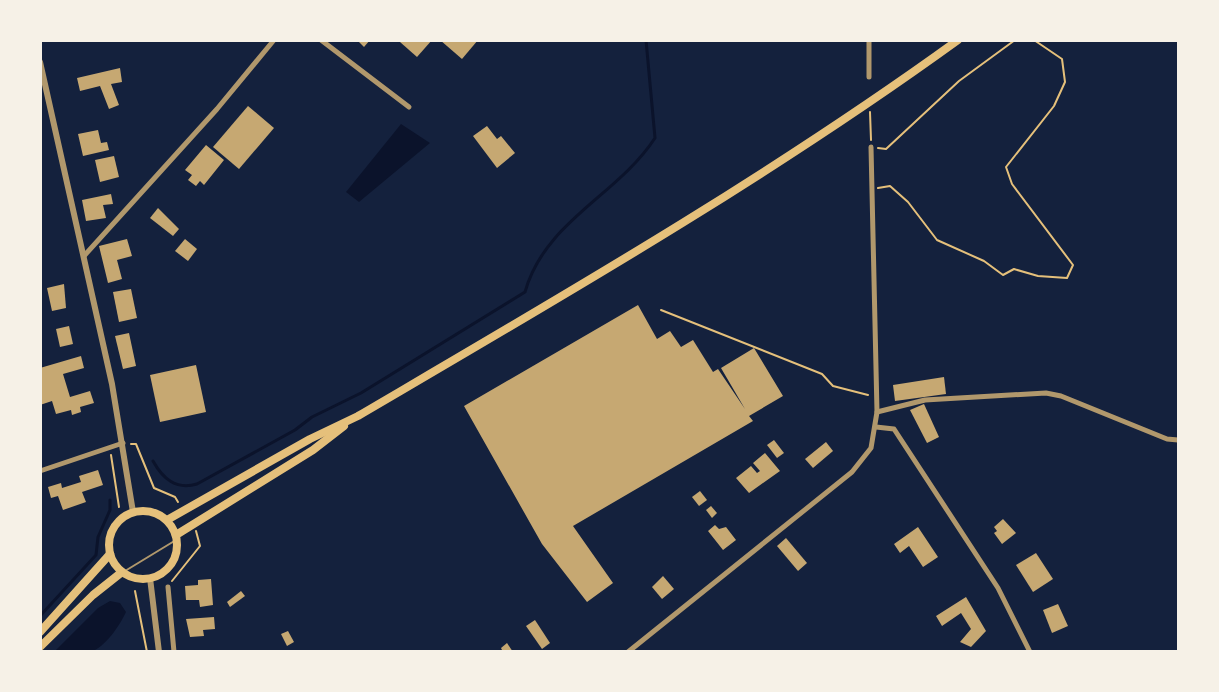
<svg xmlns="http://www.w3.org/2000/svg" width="1219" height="692" viewBox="0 0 1219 692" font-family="'Roboto Condensed',sans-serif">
  <rect width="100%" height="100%" fill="#14213d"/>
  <g fill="#0b132b">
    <polygon points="401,124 430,143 359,202 346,192"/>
    <path d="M110,601L120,603L126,612C120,625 105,648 90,652C80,654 66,652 55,651L98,608Z"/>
  </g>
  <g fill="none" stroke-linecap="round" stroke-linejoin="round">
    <g stroke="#0b132b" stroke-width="3">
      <path d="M153,461C163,479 176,490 197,484L295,430L312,417L361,393L525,292C545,221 617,196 655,138L646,40"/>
      <polyline points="40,616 96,555 98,537 110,510 110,500"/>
    </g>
  </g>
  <g fill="#c6a872">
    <polygon points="357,40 370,40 364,47"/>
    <polygon points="401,40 432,40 417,57 400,42"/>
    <polygon points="440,40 478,40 462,59"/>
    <polygon points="120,68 122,82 111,84 119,105 109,109 100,86 80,91 77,78"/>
    <polygon points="248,106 274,128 239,169 213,147"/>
    <polygon points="487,126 497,139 501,136 515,153 497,168 473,136"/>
    <polygon points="98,130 101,143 107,142 109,150 83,156 78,134"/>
    <polygon points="206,145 224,160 204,185 200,181 196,186 188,180 192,175 185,170"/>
    <polygon points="114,156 119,177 100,182 95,160"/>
    <polygon points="111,194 113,204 103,205 106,218 86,221 82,200"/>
    <polygon points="158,208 179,229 173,236 150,218"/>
    <polygon points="127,239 132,256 117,260 122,279 108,283 99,246"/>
    <polygon points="185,239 197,249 188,261 175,251"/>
    <polygon points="64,284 66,308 52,311 47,288"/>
    <polygon points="131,289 137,318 119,322 113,292"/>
    <polygon points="638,305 657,339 670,331 681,347 693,340 713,372 718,369 745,409 721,368 754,348 783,396 749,416 753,421 573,526 613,583 587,602 542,544 464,406"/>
    <polygon points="69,326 73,344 60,347 56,329"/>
    <polygon points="129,333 136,366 123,369 115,336"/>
    <polygon points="81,356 84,368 63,374 70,397 90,391 94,403 80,407 81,412 72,415 71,410 56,414 52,401 40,405 40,368"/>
    <polygon points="196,365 206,412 160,422 150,375"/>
    <polygon points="944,377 946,394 895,401 893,385"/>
    <polygon points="924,404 939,437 927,443 910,410"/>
    <polygon points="774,440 784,453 777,458 767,445"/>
    <polygon points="826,442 833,451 813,468 805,459"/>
    <polygon points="765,453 780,471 749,493 736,478 751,466 757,473 760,471 753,463"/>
    <polygon points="98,470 103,485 82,492 86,502 63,510 58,496 51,498 48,487 61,483 62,488 81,482 79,476"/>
    <polygon points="700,491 707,500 699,506 692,497"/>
    <polygon points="711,506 717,513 712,518 706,510"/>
    <polygon points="1003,519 1016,533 1002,544 994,533 997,531 994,527"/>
    <polygon points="715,525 719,529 726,527 736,540 723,550 708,531"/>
    <polygon points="918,527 938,557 923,567 909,546 900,553 894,544"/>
    <polygon points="786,538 807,563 798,571 777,546"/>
    <polygon points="1036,553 1053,579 1033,592 1016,565"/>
    <polygon points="663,576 674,589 662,599 652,587"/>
    <polygon points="211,579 213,605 200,607 199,600 186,600 185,586 198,585 198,580"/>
    <polygon points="241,591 245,596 230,607 227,602"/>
    <polygon points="966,597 986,631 971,647 960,642 971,629 961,613 942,626 936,616"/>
    <polygon points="1058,604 1068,626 1052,633 1043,610"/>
    <polygon points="214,617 215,629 203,630 204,636 190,637 186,619"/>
    <polygon points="535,620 550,643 542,649 526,626"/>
    <polygon points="288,631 294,642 287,646 281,634"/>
    <polygon points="507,643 513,652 503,652 501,648"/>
  </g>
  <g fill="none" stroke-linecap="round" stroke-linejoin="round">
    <g stroke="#e5c07b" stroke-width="2">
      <polyline points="870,112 871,140"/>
      <polyline points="878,148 886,149 959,81 1015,40"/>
      <polyline points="878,188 890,186 908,202 937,240 984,261 1003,275 1014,269 1038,276 1067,278 1073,265 1012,184 1006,167 1054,106 1065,82 1062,59 1034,40"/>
      <polyline points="661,310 822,374 833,386 868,395"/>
      <polyline points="131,444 136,444 154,488 175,497 178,502"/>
      <polyline points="111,455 119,507"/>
      <polyline points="172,581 200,546 196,531"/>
      <polyline points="135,591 147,652"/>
    </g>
    <polyline stroke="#b1986c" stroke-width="2" points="125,571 176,540"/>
    <g stroke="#b1986c" stroke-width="5">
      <polyline points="321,40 409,107"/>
      <polyline points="869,77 869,40"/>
      <polyline points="84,256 217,109 274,40"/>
      <polyline points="877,412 925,400 1046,393 1061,396 1167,439 1178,440"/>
      <polyline points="876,427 894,429 998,588 1030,652"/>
      <polyline points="40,471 123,443"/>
      <polyline points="168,587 174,652"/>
      <polyline points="628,652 852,472 871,448 877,412 871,147"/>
    </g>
    <g stroke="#b1986c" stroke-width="6">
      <polyline points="40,62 112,384 133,512"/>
      <polyline points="150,578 159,652"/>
    </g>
    <g stroke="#e5c07b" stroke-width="8">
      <circle cx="143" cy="545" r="34"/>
      <path d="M167,520L310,439L358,416C561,297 766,179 958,40"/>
      <polyline points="176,535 313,450 344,426"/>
      <polyline points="40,632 110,554"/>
      <polyline points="40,647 93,595 122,572"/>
    </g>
  </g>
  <rect width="1219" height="692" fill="none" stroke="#f6f1e7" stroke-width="84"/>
</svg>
